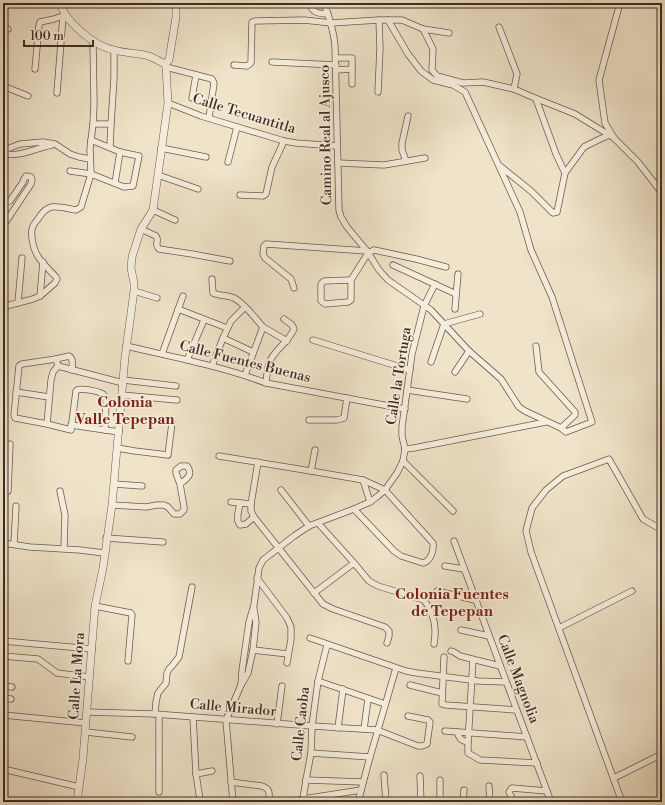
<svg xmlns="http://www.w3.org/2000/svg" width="665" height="805" viewBox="0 0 665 805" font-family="'Libre Bodoni',serif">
  <rect width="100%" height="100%" fill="#efe3c9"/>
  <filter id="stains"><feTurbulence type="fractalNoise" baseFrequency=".005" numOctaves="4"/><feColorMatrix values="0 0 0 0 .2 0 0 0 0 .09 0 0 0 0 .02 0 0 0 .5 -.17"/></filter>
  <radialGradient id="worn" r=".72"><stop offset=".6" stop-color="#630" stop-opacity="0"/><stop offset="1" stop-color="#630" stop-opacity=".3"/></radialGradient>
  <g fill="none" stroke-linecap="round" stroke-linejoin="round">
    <defs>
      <g id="minor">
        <path d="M309,3C314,14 317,13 328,14"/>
        <path d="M324,3C329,17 334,31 335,46L339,210L341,217L347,227L367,251L379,270L388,280L431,310L469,351L501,379L519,407L525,411L561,428L566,432L592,422L552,297L531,250L520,212L465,92L453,85L433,80L421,71L408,54L388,20"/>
        <polyline points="499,27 517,74 514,89"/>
        <polyline points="3,29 8,29"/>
        <polyline points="423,29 449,33"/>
        <polyline points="336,58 352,58 352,84"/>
        <polyline points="272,62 336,65"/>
        <polyline points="234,65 247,66 251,63 252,22 255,21 304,20 331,23 379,20 402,20 423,29 433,49 432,70 437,76 463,83 483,82 514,89 530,96 575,114 614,138 638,162 662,193"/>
        <polyline points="166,67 212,79 214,83 209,118"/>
        <polyline points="35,69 39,25 40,22 54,19 65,15"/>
        <polyline points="336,70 352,69"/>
        <polyline points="3,86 28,96"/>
        <polyline points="378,92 380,48 379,20"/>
        <polyline points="57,93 63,16"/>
        <polyline points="192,98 196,75"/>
        <polyline points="536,99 556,154 565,173"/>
        <polyline points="168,103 201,116 284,141 296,143 337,146"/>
        <polyline points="93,124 111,124 114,78 114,50"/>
        <polyline points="614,138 605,123 599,80 620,3"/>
        <polyline points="110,147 111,124"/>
        <polyline points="161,148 206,157"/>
        <polyline points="3,154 7,149 20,144 43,142 55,144 70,154 79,157 90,159"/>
        <path d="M4,154C21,157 36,148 52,145"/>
        <polyline points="406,161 402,150 402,143 408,116"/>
        <polyline points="228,162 237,127"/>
        <polyline points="338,163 384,165 425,158"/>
        <polyline points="500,166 531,191 553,213 557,212 565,173 584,147 600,139 609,135"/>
        <polyline points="70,171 91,174 124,187 133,186 139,156 120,152 91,140"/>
        <polyline points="158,175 198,189"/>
        <polyline points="115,183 120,152"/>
        <polyline points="240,195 263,196 266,194 272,167 284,141"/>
        <polyline points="3,203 10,201 23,182 24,179 26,176 31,177 32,180 31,184 3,226"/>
        <polyline points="153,210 175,220"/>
        <path d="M141,229L156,236C159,239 156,242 157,246L159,249L192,254L230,261"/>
        <polyline points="393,265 456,294"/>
        <path d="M212,279L213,293C219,296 227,295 234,298C244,303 256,319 263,327L245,375"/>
        <polyline points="351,280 368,253 374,250 416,259 446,267"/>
        <polygon points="351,280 351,300 348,302 325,304 321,301 321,284 324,281"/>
        <polyline points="294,288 291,279 265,258 263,254 264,246 266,244 367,251"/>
        <polyline points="134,291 157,298"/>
        <polyline points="40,296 43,262"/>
        <polyline points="18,303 22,258"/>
        <path d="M6,306L33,299L40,296L55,283L57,279L56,277C44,264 34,257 32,238C31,229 32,226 38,219C41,214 46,208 52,207C58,206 69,209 76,210L81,207L91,174L90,149L93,124L94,104L93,41"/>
        <polyline points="178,309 227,328"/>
        <polyline points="455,309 458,274"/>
        <polyline points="263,327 287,341"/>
        <polyline points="223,338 253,352"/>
        <polyline points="313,340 410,370"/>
        <path d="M126,346C173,357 221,366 266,383L405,409"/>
        <polyline points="536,346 539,372 575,412 575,415 561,428"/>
        <polyline points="162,354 183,296"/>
        <path d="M56,359L69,356C74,359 72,365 72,370"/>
        <polyline points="187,360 204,320"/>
        <polyline points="431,362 444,324 480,314"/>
        <polyline points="58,366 123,383"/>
        <polyline points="212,366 223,338 231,321 245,307"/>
        <polyline points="455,372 469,351"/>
        <polyline points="123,380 176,386"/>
        <path d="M266,383C267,375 267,366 271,359C278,347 289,341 294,329L292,325L284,319"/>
        <polyline points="407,390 467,399"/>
        <polyline points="16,392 49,397"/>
        <polyline points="122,395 177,400"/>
        <polyline points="309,420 337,420 344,418 347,398"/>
        <path d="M47,424L51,380L53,372L58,366L56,359L22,364L19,366L14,415L15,418L47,424L71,430L76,391L77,390C82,388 98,391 103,394C105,396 105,397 106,400L105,430"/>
        <polyline points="71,425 119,432"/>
        <polyline points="117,448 135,451 168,455 172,423"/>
        <polyline points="405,449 414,448 546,422"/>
        <path d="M219,456L311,471L363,480L385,490L433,543C434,550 431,561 423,563L401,556L394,551L354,509"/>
        <polyline points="403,461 453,511"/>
        <polyline points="258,462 251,504 251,511 254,517 323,604 333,609 385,627 389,631 389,636 387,643"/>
        <polyline points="311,471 315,450"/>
        <polyline points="363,480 370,502"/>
        <polyline points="114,484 142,486"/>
        <polyline points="281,490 309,526"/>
        <polyline points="3,491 8,491 10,444"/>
        <polyline points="60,491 65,515 64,548"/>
        <polyline points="231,502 251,504"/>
        <path d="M240,503C239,510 235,520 240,525L246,524L254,517"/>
        <path d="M112,505L146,507L157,505H164L168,507L174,514H180L184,510V507L180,484L176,473V470L181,466H187C194,475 186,479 180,484"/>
        <path d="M318,523L354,563L369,581L378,586L424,600C434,614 437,627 434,644"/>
        <polyline points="106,538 163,542"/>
        <polyline points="454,541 551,802"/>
        <polyline points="3,543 30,547 80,550 104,553"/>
        <polyline points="14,544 16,506"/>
        <polyline points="445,566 464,569"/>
        <polyline points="257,578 287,618 291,627 291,639 287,663"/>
        <polyline points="437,591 475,600"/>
        <polyline points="314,593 354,563"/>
        <polyline points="95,606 131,613 132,615 128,661"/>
        <polyline points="559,628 632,591"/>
        <polyline points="461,630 489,636"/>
        <polyline points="310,638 406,671 417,673 478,681 506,682"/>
        <polyline points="3,641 92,649"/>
        <polyline points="253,650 288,654"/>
        <polyline points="451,651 454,652 460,656 500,666"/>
        <polyline points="3,656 38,659 57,673 89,677"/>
        <polyline points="444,657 442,704 446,705 516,710"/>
        <polyline points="473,660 468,742 468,753 480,760 537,763"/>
        <polyline points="318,681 385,704"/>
        <polyline points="241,685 242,671 249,622 254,605 259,568 263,560 294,536 309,526 354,509 370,502 378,496 385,490 397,473 403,461 405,449 402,436 402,427 412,354 424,306 435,284"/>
        <polyline points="410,685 442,693"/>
        <polyline points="3,686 12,687"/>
        <polyline points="3,698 11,699"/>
        <polyline points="87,712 155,714 312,726 377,730 418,746 422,746 427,744 430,722 428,720 408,716"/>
        <polyline points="155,714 156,702 158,693 166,683 167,673 169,669 172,666 179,657 192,587"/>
        <polyline points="3,715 86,723"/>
        <polyline points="159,715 159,792"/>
        <polyline points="193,717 196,774 200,800"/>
        <polyline points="277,724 282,686"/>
        <polyline points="338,728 343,689"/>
        <polyline points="364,729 368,699"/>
        <polyline points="445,731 527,737"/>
        <polyline points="86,732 132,737"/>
        <path d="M457,732C459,738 461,741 468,742"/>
        <polyline points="311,753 370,757"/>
        <polyline points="3,769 79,787"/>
        <polyline points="196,774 212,771"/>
        <polyline points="384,775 386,802"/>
        <polyline points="420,776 421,802"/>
        <polyline points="614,778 662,754"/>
        <polyline points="306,780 363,782"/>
        <polyline points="440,780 440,802"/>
        <path d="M231,782L262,786C271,789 269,793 269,802"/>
        <polyline points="489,786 490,802"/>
        <polyline points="303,799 361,790"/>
        <polyline points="3,800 12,802"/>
        <polyline points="233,802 226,720 241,685 248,673 253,650 256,622 254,609"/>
        <polyline points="297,802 299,800 303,799 306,780 311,753 312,726 318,681 327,645"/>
        <polyline points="358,802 370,757 396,668"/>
        <polyline points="463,802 464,790"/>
        <polyline points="514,802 509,792 511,789 512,788 547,791"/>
        <polyline points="622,802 531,552 526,531 532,508 546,490 563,476 609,459 643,519 662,530"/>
      </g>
      <g id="tertiary">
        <path d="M61,3C62,12 67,18 73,24C84,35 98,47 114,50C124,53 135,53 145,55C152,56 158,61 165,64"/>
        <polyline points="165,64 169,60 176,17 176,3"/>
        <polyline points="77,802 83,758 95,606 103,568 112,505 125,357 134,291 134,283 131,268 132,257 141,229 153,210 168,103 166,67 165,64"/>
      </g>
    </defs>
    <use href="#minor" stroke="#6c5a4c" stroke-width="7"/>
    <use href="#tertiary" stroke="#6c5a4c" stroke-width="8"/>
    <use href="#minor" stroke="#f5eddc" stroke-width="5.5"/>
    <use href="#tertiary" stroke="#f5eddc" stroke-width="7"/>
  </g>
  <g text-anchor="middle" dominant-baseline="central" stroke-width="3.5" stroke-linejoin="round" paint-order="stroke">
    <g font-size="14" fill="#402c22" stroke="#f5eddc">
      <text transform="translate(244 114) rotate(17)">Calle Tecuantitla</text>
      <text transform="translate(326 135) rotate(-91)">Camino Real al Ajusco</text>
      <text transform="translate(245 362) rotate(14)">Calle Fuentes Buenas</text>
      <text transform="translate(399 376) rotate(-81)">Calle la Tortuga</text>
      <text transform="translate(77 676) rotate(-86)">Calle La Mora</text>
      <text transform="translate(518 679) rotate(69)">Calle Magnolia</text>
      <text transform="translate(233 708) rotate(5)">Calle Mirador</text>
      <text transform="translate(301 724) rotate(-84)">Calle Caoba</text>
    </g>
    <g font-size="15" font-weight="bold" fill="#7a1f14" stroke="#f5eddc">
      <text x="125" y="402">Colonia<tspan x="125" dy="17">Valle Tepepan</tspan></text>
      <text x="452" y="594">Colonia Fuentes<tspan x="452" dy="17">de Tepepan</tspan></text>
    </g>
  </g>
  <rect width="665" height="805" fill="none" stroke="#efe3c9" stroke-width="16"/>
  <rect x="4" y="4" width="657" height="797" fill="none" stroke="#402c22" stroke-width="2"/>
  <rect x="8" y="8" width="649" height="789" fill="none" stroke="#402c22"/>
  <path d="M24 40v6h69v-6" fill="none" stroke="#402c22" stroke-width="2"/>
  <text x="30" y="40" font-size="12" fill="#402c22" stroke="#f5eddc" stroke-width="3" paint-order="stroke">100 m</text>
  <rect width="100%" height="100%" filter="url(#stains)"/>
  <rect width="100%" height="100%" fill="url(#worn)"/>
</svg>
